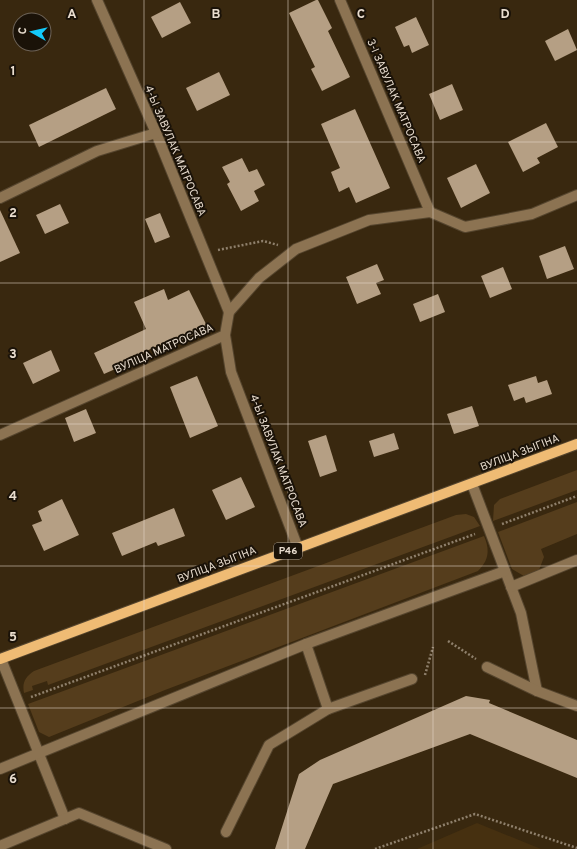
<svg xmlns="http://www.w3.org/2000/svg" width="577" height="849" viewBox="0 0 577 849" font-family="Overpass,sans-serif">
  <rect width="100%" height="100%" fill="#39280f"/>
  <polygon fill="#463010" points="477,823 541,849 417,849"/>
  <g fill="#553d1c">
    <polygon points="577,470 577,490 493,521 494,505 500,499"/>
    <polygon points="577,502 577,534 541,549 544,557 539,570 524,576 512,569 498,532"/>
    <path d="M466,514L474,517L480,526L48,685L47,681L32,686L33,690L24,693C22,683 25,677 34,671L456,515Z"/>
    <path d="M484,536C490,550 489,560 478,571L165,690L49,737L39,732L28,704Z"/>
  </g>
  <g fill="#b59f84">
    <polygon points="316,0 318,0 332,28 328,31 350,77 322,91 311,69 315,67 289,13"/>
    <polygon points="180,2 191,23 162,38 151,17"/>
    <polygon points="416,17 429,45 412,53 409,45 404,47 395,27"/>
    <polygon points="568,29 577,50 555,61 545,41"/>
    <polygon points="219,72 230,95 197,111 186,88"/>
    <polygon points="452,84 463,110 440,120 429,94"/>
    <polygon points="106,88 116,109 39,147 29,125"/>
    <polygon points="355,109 390,188 356,203 349,187 339,192 331,172 340,168 321,124"/>
    <polygon points="546,123 558,147 537,158 540,163 523,172 508,142"/>
    <polygon points="242,158 249,172 257,169 265,185 254,191 259,201 241,211 227,184 230,182 222,167"/>
    <polygon points="476,164 490,193 461,208 447,178"/>
    <polygon points="60,204 69,223 45,234 36,215"/>
    <polygon points="0,210 20,253 0,262"/>
    <polygon points="160,213 170,237 155,243 145,219"/>
    <polygon points="565,246 574,269 547,279 539,256"/>
    <polygon points="377,264 384,280 376,283 381,294 357,304 346,277"/>
    <polygon points="503,267 512,289 490,298 481,276"/>
    <polygon points="164,289 168,300 189,290 208,328 178,342 176,338 130,358 131,362 104,374 94,353 146,329 134,302"/>
    <polygon points="438,294 445,312 420,322 413,304"/>
    <polygon points="51,350 60,371 33,384 23,363"/>
    <polygon points="197,376 218,426 190,438 170,387"/>
    <polygon points="536,376 538,383 547,380 552,394 526,403 524,397 514,401 508,385"/>
    <polygon points="472,406 479,426 454,434 447,414"/>
    <polygon points="86,409 96,433 74,442 65,418"/>
    <polygon points="394,433 399,449 374,457 369,441"/>
    <polygon points="326,435 337,471 320,477 308,441"/>
    <polygon points="241,477 255,507 226,520 212,490"/>
    <polygon points="62,499 79,535 44,551 32,525 42,521 38,511"/>
    <polygon points="174,508 185,536 158,546 156,542 122,556 112,533"/>
    <polygon points="466,696 490,700 489,703 577,740 577,778 470,734 333,784 305,849 275,849 299,774 320,760"/>
  </g>
  <g fill="none" stroke-linecap="round" stroke-linejoin="round">
    <defs>
      <g id="minor">
        <polyline points="97,0 156,133 229,312"/>
        <polyline points="340,0 430,212"/>
        <polyline points="0,198 97,151 156,133"/>
        <polyline points="225,335 231,372 298,548"/>
        <polyline points="0,435 225,335 229,312 259,278 296,249 369,220 430,212 465,227 532,214 577,195"/>
        <polyline points="472,484 521,613 537,691"/>
        <polyline points="511,587 577,560"/>
        <polyline points="306,644 328,709"/>
        <polyline points="1,659 65,819"/>
        <polyline points="487,667 537,691 577,706"/>
        <polyline points="0,769 306,644 505,571"/>
        <polyline points="226,832 269,745 328,709 412,679"/>
        <polyline points="0,846 79,813 166,849"/>
      </g>
      <polyline id="major" points="0,659 577,444"/>
    </defs>
    <use href="#minor" stroke="#55452e" stroke-width="12"/>
    <use href="#major" stroke="#55452e" stroke-width="12"/>
    <g stroke="#8f806c" stroke-width="2.5" stroke-dasharray="2 2" stroke-linecap="butt">
      <polyline points="218,250 263,241 278,245"/>
      <polyline points="502,524 577,496"/>
      <polyline points="448,641 476,659"/>
      <polyline points="425,675 433,647"/>
      <polyline points="31,697 475,534"/>
      <polyline points="375,849 475,814 577,848"/>
    </g>
    <use href="#minor" stroke="#8c7352" stroke-width="10"/>
    <use href="#major" stroke="#efbb74" stroke-width="10"/>
  </g>
  <path fill="none" stroke="#e9ddcf" stroke-width="1" stroke-opacity="0.55" d="M144,0V849M288,0V849M433,0V849M0,142H577M0,283H577M0,424H577M0,566H577M0,708H577"/>
  <g text-anchor="middle" dominant-baseline="central" stroke-width="4" stroke-linejoin="round" paint-order="stroke">
    <rect fill="#1a1208" stroke="#aba093" stroke-width="1" x="274" y="543" width="28" height="16" rx="3"/>
    <g font-size="10" font-weight="bold" fill="#e9ddcf">
      <text x="288" y="551">Р46</text>
    </g>
    <g font-size="11" fill="#e9ddcf" stroke="#1a1208">
      <text transform="translate(396 101) rotate(67)">3-І ЗАВУЛАК МАТРОСАВА</text>
      <text transform="translate(175 151) rotate(67)">4-Ы ЗАВУЛАК МАТРОСАВА</text>
      <text transform="translate(164 349) rotate(-24)">ВУЛІЦА МАТРОСАВА</text>
      <text transform="translate(520 453) rotate(-21)">ВУЛІЦА ЗЫГІНА</text>
      <text transform="translate(278 461) rotate(69)">4-Ы ЗАВУЛАК МАТРОСАВА</text>
      <text transform="translate(217 565) rotate(-21)">ВУЛІЦА ЗЫГІНА</text>
    </g>
  </g>
  <g font-size="13" text-anchor="middle" font-weight="bold" fill="#e9ddcf" stroke="#1a1208" stroke-width="4" stroke-linejoin="round" paint-order="stroke">
    <text x="72" y="18">A</text>
    <text x="216" y="18">B</text>
    <text x="361" y="18">C</text>
    <text x="505" y="18">D</text>
    <text x="13" y="75">1</text>
    <text x="13" y="217">2</text>
    <text x="13" y="358">3</text>
    <text x="13" y="500">4</text>
    <text x="13" y="641">5</text>
    <text x="13" y="783">6</text>
  </g>
  <g transform="translate(32 32) rotate(278)"><circle r="19" fill="#1a1208" stroke="#6d6358"/>
  <path d="M0-3L7 15L0 10L-7 15Z" fill="#13cafb"/>
  <text y="-6" font-size="11" font-weight="bold" text-anchor="middle" fill="#e9ddcf">С</text>
  </g>
</svg>
